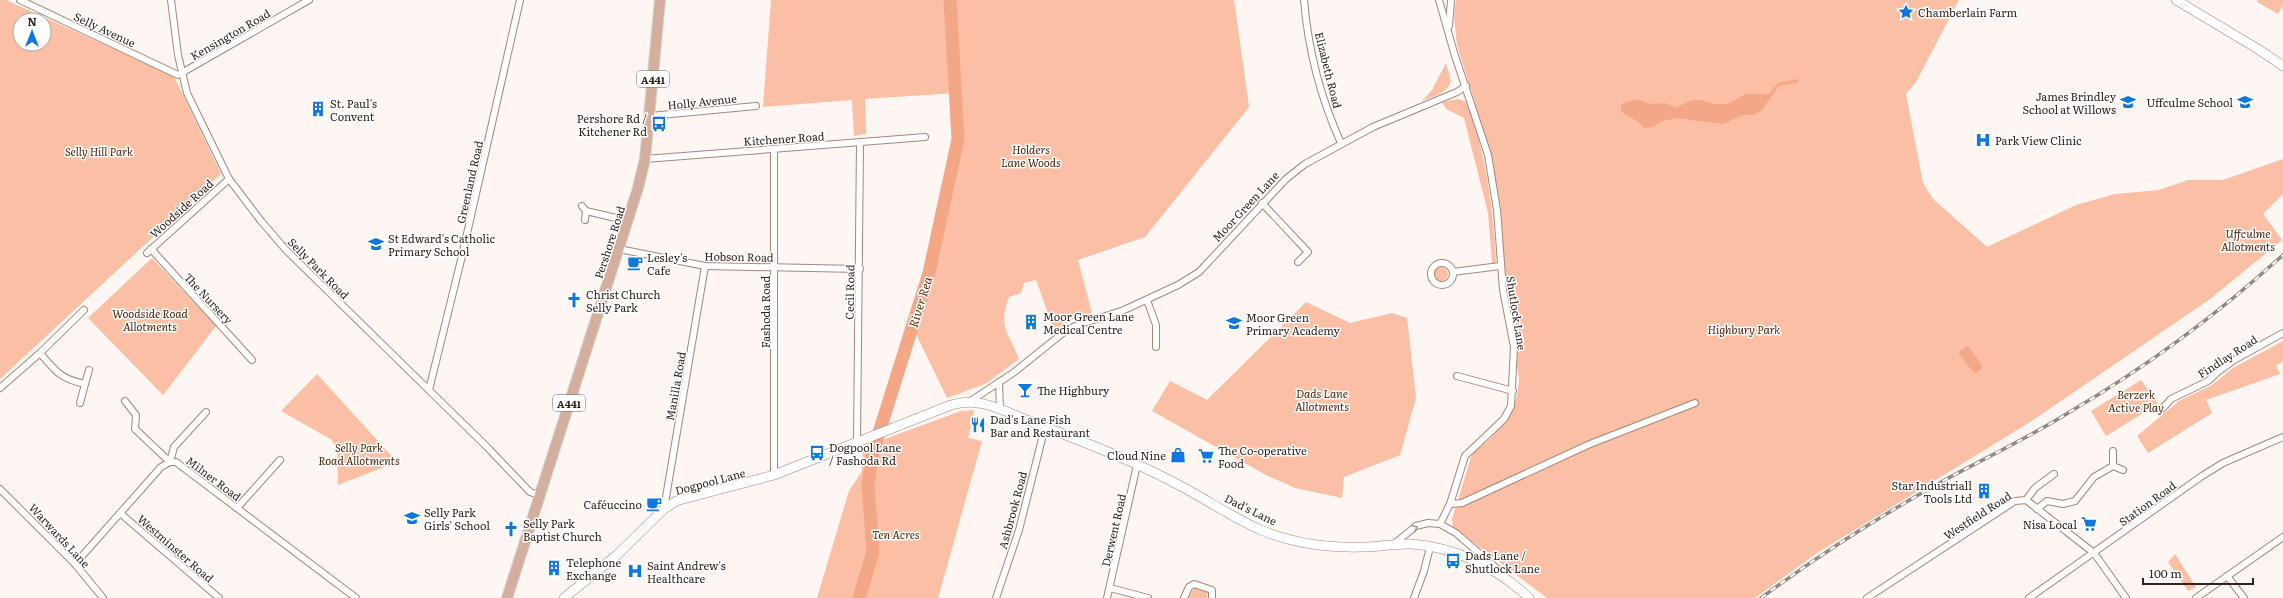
<svg xmlns="http://www.w3.org/2000/svg" width="2283" height="598" viewBox="0 0 2283 598" font-family="Literata,serif">
  <rect width="100%" height="100%" fill="#fdf6f3"/>
  <g fill="#fbbfa5" fill-rule="evenodd">
    <path d="M0,0H6L174,76L221,174L0,379ZM20,20H44V44H20Z"/>
    <path d="M771,0H1234L1249,107L1145,237L1078,260L1092,313L1071,320L1054,330L1036,280L1024,283L1021,293L1009,297C998,328 1008,331 1019,359L985,384L947,398L913,328L929,273L958,139L956,93L865,99L866,134L854,136L852,100L763,107Z"/>
    <polygon points="1456,0 1959,0 1916,82 1906,94 1923,183 1933,199 1987,247 2076,205 2115,194 2159,190 2188,180 2223,180 2283,159 2283,194 2263,214 2282,240 2210,299 2030,422 1817,553 1755,598 1547,598 1453,527 1452,519 1472,454 1491,438 1509,417 1517,396 1519,380 1503,265 1501,208 1491,156 1457,45 1454,16"/>
    <polygon points="2258,0 2283,0 2283,5 2278,14 2257,2"/>
    <path d="M1446,63L1451,81C1446,94 1434,96 1422,101L1432,90Z"/>
    <path d="M1458,99L1468,102C1486,158 1493,205 1496,263H1492L1488,213L1464,118L1446,109L1442,102Z"/>
    <polygon points="152,258 216,326 163,395 88,318"/>
    <circle cx="1441" cy="274" r="7"/>
    <polygon points="1306,302 1350,323 1392,313 1407,318 1416,398 1400,455 1344,477 1342,498 1295,488 1266,475 1152,411 1170,381 1207,400"/>
    <polygon points="2283,341 2283,361 2276,366 2280,374 2206,400 2212,413 2148,453 2137,436 2179,401 2212,385 2233,368"/>
    <polygon points="317,374 397,462 338,485 337,450 332,440 281,411"/>
    <polygon points="2141,380 2158,404 2106,436 2091,411"/>
    <polygon points="974,410 968,438 982,441 938,598 817,598 849,491 862,471 863,447 961,411"/>
    <polygon points="2175,554 2196,587 2188,591 2168,562"/>
    <polygon points="1194,588 1207,592 1207,598 1188,598"/>
  </g>
  <g fill="#f4a786">
    <path d="M1799,79L1798,82L1779,86L1761,111L1754,115H1743L1723,124L1677,118L1662,121L1653,127L1644,128C1641,121 1627,117 1621,111V104L1637,99L1651,104L1665,103L1677,108C1701,91 1703,106 1724,104C1733,103 1738,97 1747,94C1754,93 1761,95 1769,94L1778,83Z"/>
    <polygon points="1968,346 1982,365 1982,368 1976,373 1973,372 1958,352"/>
  </g>
  <g fill="none" stroke-linecap="round" stroke-linejoin="round">
    <polyline stroke="#f4a786" stroke-width="13" points="859,598 873,552 868,485 872,455 929,273 958,139 950,0"/>
    <defs>
      <g id="street">
        <polyline points="20,0 178,75 309,0"/>
        <polyline points="171,0 178,55 187,93 229,179 261,221 286,250 486,446 530,492 539,495"/>
        <path d="M1304,0C1308,48 1321,99 1341,143"/>
        <polyline points="1439,0 1455,56 1488,155 1497,210 1503,290 1514,347 1511,406 1504,419 1465,456 1450,504 1440,524"/>
        <polyline points="1449,26 1451,0"/>
        <polyline points="650,116 756,106"/>
        <polyline points="774,149 774,475"/>
        <polyline points="645,159 925,137"/>
        <polyline points="1262,203 1308,252 1298,262"/>
        <polyline points="582,206 586,211 585,220"/>
        <polyline points="586,211 629,221"/>
        <polyline points="151,249 252,360"/>
        <polyline points="619,249 705,266 860,269"/>
        <polyline points="147,253 229,179"/>
        <circle cx="1442" cy="274" r="11"/>
        <polyline points="1453,272 1500,266"/>
        <polyline points="1147,300 1156,325 1156,347"/>
        <path d="M40,353C56,372 61,379 85,384L89,370"/>
        <polyline points="1457,376 1513,391"/>
        <polyline points="999,382 1000,409"/>
        <polyline points="0,388 40,353 84,310"/>
        <polyline points="429,390 461,260 520,0"/>
        <polyline points="125,401 136,415 135,429 170,462"/>
        <polyline points="969,402 1013,373 1063,333 1075,326 1124,310 1178,285 1199,272 1286,179 1305,164 1373,127 1457,92 1466,86"/>
        <polyline points="80,403 85,384"/>
        <polyline points="2162,409 2171,399 2208,381 2219,371 2234,360 2283,333"/>
        <polyline points="857,442 860,143"/>
        <polyline points="2113,451 2113,466 2123,470"/>
        <polyline points="170,462 174,447 206,412"/>
        <polyline points="0,489 75,564 103,598"/>
        <polyline points="2026,500 2035,488 2054,474"/>
        <polyline points="1450,504 1462,503 1590,444 1695,403"/>
        <polyline points="237,508 280,460"/>
        <polyline points="664,509 705,266"/>
        <polyline points="2037,509 2047,501 2063,504 2075,501 2094,477 2113,466"/>
        <polyline points="120,513 219,598"/>
        <polyline points="1394,544 1416,526 1428,523 1440,524 1456,533 1502,573"/>
        <polyline points="75,564 161,467 170,462 176,462 356,598"/>
        <polyline points="2227,576 2244,598"/>
        <polyline points="1110,588 1148,598"/>
        <polyline points="996,598 1019,530 1045,427"/>
        <polyline points="1107,598 1137,465"/>
        <polyline points="1184,598 1189,587 1194,584 1212,590 1212,598"/>
        <polyline points="1414,598 1424,571 1430,547"/>
        <polyline points="1867,598 2015,501 2026,500 2094,553 2126,598"/>
        <polyline points="2029,598 2202,476 2223,463 2283,437"/>
        <polyline points="2196,598 2283,537"/>
      </g>
      <g id="secondary">
        <polyline points="2176,0 2258,49 2283,66"/>
        <path d="M564,598L617,555L664,509L676,501L774,475L951,405C981,395 1008,414 1035,423C1081,441 1129,459 1173,482C1203,497 1231,517 1261,530C1292,543 1328,548 1362,547C1379,547 1395,543 1412,544C1455,547 1498,568 1529,598"/>
      </g>
      <polyline id="primary" points="507,598 638,188 645,159 660,0"/>
    </defs>
    <use href="#street" stroke="#a68679" stroke-width="8"/>
    <use href="#secondary" stroke="#a68679" stroke-width="10"/>
    <use href="#primary" stroke="#d6d3d2" stroke-width="12"/>
    <use href="#street" stroke="#fff" stroke-width="6"/>
    <use href="#secondary" stroke="#fff" stroke-width="9"/>
    <use href="#primary" stroke="#d5af9e" stroke-width="10"/>
    <defs>
      <path id="rail" d="M1761,598C1819,555 1880,516 1943,481C1985,458 2028,438 2068,413C2145,368 2217,315 2283,255"/>
    </defs>
    <use href="#rail" stroke="#918783" stroke-width="3.5"/>
    <use href="#rail" stroke="#fff" stroke-width="2" stroke-dasharray="6" stroke-linecap="butt"/>
  </g>
  <defs><path id="oneway-chevron" d="M-2-3.5L2.5 0L-2 3.5" fill="none" stroke-width="1.6" stroke-linecap="round" stroke-linejoin="round"/></defs>
  <use stroke="#a29c9a" href="#oneway-chevron" transform="translate(1415 528) rotate(-24)"/>
  <defs>
    <symbol id="sight-bare" viewBox="-9 -9 18 18"><path d="M0-6L1.8-2.2L6-1.7L2.9 1.2L3.7 5.4L0 3.3L-3.7 5.4L-2.9 1.2L-6-1.7L-1.8-2.2Z" fill="#1077df" stroke="#fff" stroke-width="2.5" paint-order="stroke"/></symbol>
    <symbol id="school-bare" viewBox="-9 -9 18 18"><path d="M0-5L7-2L0 1L-7-2ZM-4 1L0 2.5L4 1V4Q0 6-4 4Z" fill="#1077df" stroke="#fff" stroke-width="2.5" paint-order="stroke"/></symbol>
    <symbol id="building-bare" viewBox="-9 -9 18 18"><path d="M-4-6H4V6H1V3H-1V6H-4ZM-2.5-4.3h1.7v1.8h-1.7ZM.8-4.3h1.7v1.8H.8ZM-2.5-1h1.7V.8h-1.7ZM.8-1h1.7V.8H.8Z" fill="#1077df" stroke="#fff" stroke-width="2.5" paint-order="stroke"/></symbol>
    <symbol id="bus-bare" viewBox="-9 -9 18 18"><path d="M-5-6H5V4H4V6H2V4H-2V6H-4V4H-5ZM-3.5-4V0h7V-4ZM-3.5 1.2v1.5H-2V1.2ZM2 1.2v1.5H3.5V1.2Z" fill="#1077df" stroke="#fff" stroke-width="2.5" paint-order="stroke"/></symbol>
    <symbol id="hospital-bare" viewBox="-9 -9 18 18"><path d="M-5-5h3v3.5h4V-5h3V5h-3V1.5h-4V5h-3Z" fill="#1077df" stroke="#fff" stroke-width="2.5" paint-order="stroke"/></symbol>
    <symbol id="cafe-bare" viewBox="-9 -9 18 18"><path d="M-5.5-4.5H6V0H3Q3 3.5 0 3.5H-2.5Q-5.5 3.5-5.5 0ZM3-3.2v2h1.7v-2ZM-6 4.5H4V6H-6Z" fill="#1077df" stroke="#fff" stroke-width="2.5" paint-order="stroke"/></symbol>
    <symbol id="church-bare" viewBox="-9 -9 18 18"><path d="M-1.2-6h2.4v3.5h3.3v2.4h-3.3V6h-2.4V-.1h-3.3v-2.4h3.3Z" fill="#1077df" stroke="#fff" stroke-width="2.5" paint-order="stroke"/></symbol>
    <symbol id="bar-bare" viewBox="-9 -9 18 18"><path d="M-6-5H6L.8 .8V4.5H3.5V6h-7V4.5H-.8V.8Z" fill="#1077df" stroke="#fff" stroke-width="2.5" paint-order="stroke"/></symbol>
    <symbol id="restaurant-bare" viewBox="-9 -9 18 18"><path d="M-5-6h1v4h1v-4h1v4h1v-4h1v5L-1.5 .5V6h-2V.5L-5-1ZM5-6V6H3V1.5H1.5Q1.5-4 5-6Z" fill="#1077df" stroke="#fff" stroke-width="2.5" paint-order="stroke"/></symbol>
    <symbol id="shop-bare" viewBox="-9 -9 18 18"><path d="M-5-2.5h2.3a2.7 3.5 0 0 1 5.4 0H5L5.5 6h-11ZM-1.5-2.5h3a1.5 2.3 0 0 0-3 0Z" fill="#1077df" stroke="#fff" stroke-width="2.5" paint-order="stroke"/></symbol>
    <symbol id="supermarket-bare" viewBox="-9 -9 18 18"><path d="M-6-5.5h2.5l.6 2H6L4.5 2H-2.5L-4.4-4H-6ZM-1.5 3.2a1.3 1.3 0 1 0 .1 0ZM3 3.2a1.3 1.3 0 1 0 .1 0Z" fill="#1077df" stroke="#fff" stroke-width="2.5" paint-order="stroke"/></symbol>
  </defs>
  <g fill-rule="evenodd">
    <use href="#sight-bare" x="1895" y="1" width="22" height="22"/>
    <use href="#school-bare" x="2117" y="91" width="22" height="22"/>
    <use href="#school-bare" x="2234" y="91" width="22" height="22"/>
    <use href="#building-bare" x="307" y="98" width="22" height="22"/>
    <use href="#bus-bare" x="648" y="113" width="22" height="22"/>
    <use href="#hospital-bare" x="1972" y="129" width="22" height="22"/>
    <use href="#school-bare" x="365" y="233" width="22" height="22"/>
    <use href="#cafe-bare" x="624" y="252" width="22" height="22"/>
    <use href="#church-bare" x="563" y="289" width="22" height="22"/>
    <use href="#building-bare" x="1020" y="311" width="22" height="22"/>
    <use href="#school-bare" x="1223" y="312" width="22" height="22"/>
    <use href="#bar-bare" x="1014" y="379" width="22" height="22"/>
    <use href="#restaurant-bare" x="967" y="414" width="22" height="22"/>
    <use href="#bus-bare" x="806" y="442" width="22" height="22"/>
    <use href="#shop-bare" x="1167" y="444" width="22" height="22"/>
    <use href="#supermarket-bare" x="1195" y="445" width="22" height="22"/>
    <use href="#building-bare" x="1973" y="480" width="22" height="22"/>
    <use href="#cafe-bare" x="643" y="493" width="22" height="22"/>
    <use href="#school-bare" x="401" y="507" width="22" height="22"/>
    <use href="#supermarket-bare" x="2078" y="513" width="22" height="22"/>
    <use href="#church-bare" x="500" y="518" width="22" height="22"/>
    <use href="#bus-bare" x="1442" y="550" width="22" height="22"/>
    <use href="#building-bare" x="543" y="557" width="22" height="22"/>
    <use href="#hospital-bare" x="624" y="560" width="22" height="22"/>
  </g>
  <g text-anchor="middle" dominant-baseline="central" stroke-width="3" stroke-linejoin="round" paint-order="stroke">
    <g fill="#fff" stroke="#6f6662" stroke-width="1">
      <rect x="637" y="71" width="32" height="16" rx="3"/>
      <rect x="553" y="395" width="32" height="16" rx="3"/>
    </g>
    <g font-size="10" font-weight="bold" fill="#31241e">
      <text x="653" y="79">A441</text>
      <text x="569" y="403">A441</text>
    </g>
    <g font-size="11" fill="#31241e" stroke="#fff" text-anchor="start">
      <text x="1918" y="12">Chamberlain Farm</text>
      <text x="2116" y="96" text-anchor="end">James Brindley<tspan x="2116" dy="13">School at Willows</tspan></text>
      <text x="2233" y="102" text-anchor="end">Uffculme School</text>
      <text x="330" y="103">St. Paul's<tspan x="330" dy="13">Convent</tspan></text>
      <text x="647" y="118" text-anchor="end">Pershore Rd /<tspan x="647" dy="13">Kitchener Rd</tspan></text>
      <text x="1995" y="140">Park View Clinic</text>
      <text x="388" y="238">St Edward's Catholic<tspan x="388" dy="13">Primary School</tspan></text>
      <text x="647" y="257">Lesley's<tspan x="647" dy="13">Cafe</tspan></text>
      <text x="586" y="294">Christ Church<tspan x="586" dy="13">Selly Park</tspan></text>
      <text x="1043" y="316">Moor Green Lane<tspan x="1043" dy="13">Medical Centre</tspan></text>
      <text x="1246" y="317">Moor Green<tspan x="1246" dy="13">Primary Academy</tspan></text>
      <text x="1037" y="390">The Highbury</text>
      <text x="990" y="419">Dad's Lane Fish<tspan x="990" dy="13">Bar and Restaurant</tspan></text>
      <text x="829" y="447">Dogpool Lane<tspan x="829" dy="13">/ Fashoda Rd</tspan></text>
      <text x="1218" y="450">The Co-operative<tspan x="1218" dy="13">Food</tspan></text>
      <text x="1166" y="455" text-anchor="end">Cloud Nine</text>
      <text x="1972" y="485" text-anchor="end">Star Industriall<tspan x="1972" dy="13">Tools Ltd</tspan></text>
      <text x="642" y="504" text-anchor="end">Caféuccino</text>
      <text x="424" y="512">Selly Park<tspan x="424" dy="13">Girls' School</tspan></text>
      <text x="523" y="523">Selly Park<tspan x="523" dy="13">Baptist Church</tspan></text>
      <text x="2077" y="524" text-anchor="end">Nisa Local</text>
      <text x="1465" y="555">Dads Lane /<tspan x="1465" dy="13">Shutlock Lane</tspan></text>
      <text x="566" y="562">Telephone<tspan x="566" dy="13">Exchange</tspan></text>
      <text x="647" y="565">Saint Andrew's<tspan x="647" dy="13">Healthcare</tspan></text>
    </g>
    <g font-size="11" fill="#31241e" stroke="#fff">
      <text transform="translate(105 29) rotate(25)">Selly Avenue</text>
      <text transform="translate(230 34) rotate(-30)">Kensington Road</text>
      <text transform="translate(1329 70) rotate(76)">Elizabeth Road</text>
      <text transform="translate(702 101) rotate(-6)">Holly Avenue</text>
      <text transform="translate(784 138) rotate(-4)">Kitchener Road</text>
      <text transform="translate(469 182) rotate(-77)">Greenland Road</text>
      <text transform="translate(1245 206) rotate(-47)">Moor Green Lane</text>
      <text transform="translate(181 208) rotate(-42)">Woodside Road</text>
      <text transform="translate(609 242) rotate(-72)">Pershore Road</text>
      <text transform="translate(739 256) rotate(1)">Hobson Road</text>
      <text transform="translate(319 268) rotate(45)">Selly Park Road</text>
      <text transform="translate(849 292) rotate(-89)">Cecil Road</text>
      <text transform="translate(209 298) rotate(47)">The Nursery</text>
      <text transform="translate(765 312) rotate(-90)">Fashoda Road</text>
      <text transform="translate(1517 313) rotate(81)">Shutlock Lane</text>
      <text transform="translate(2227 356) rotate(-33)">Findlay Road</text>
      <text transform="translate(675 386) rotate(-80)">Manilla Road</text>
      <text transform="translate(214 478) rotate(37)">Milner Road</text>
      <text transform="translate(710 481) rotate(-15)">Dogpool Lane</text>
      <text transform="translate(2147 503) rotate(-36)">Station Road</text>
      <text transform="translate(1251 509) rotate(26)">Dad's Lane</text>
      <text transform="translate(1012 510) rotate(-75)">Ashbrook Road</text>
      <text transform="translate(1977 515) rotate(-33)">Westfield Road</text>
      <text transform="translate(1113 530) rotate(-77)">Derwent Road</text>
      <text transform="translate(60 535) rotate(47)">Warwards Lane</text>
      <text transform="translate(176 548) rotate(41)">Westminster Road</text>
    </g>
    <g font-size="11" font-style="italic" fill="#4d1e05" stroke="#fff">
      <text x="1031" y="149">Holders<tspan x="1031" dy="13">Lane Woods</tspan></text>
      <text x="99" y="151">Selly Hill Park</text>
      <text x="2248" y="233">Uffculme<tspan x="2248" dy="13">Allotments</tspan></text>
      <text x="150" y="313">Woodside Road<tspan x="150" dy="13">Allotments</tspan></text>
      <text x="1744" y="329">Highbury Park</text>
      <text x="1322" y="393">Dads Lane<tspan x="1322" dy="13">Allotments</tspan></text>
      <text x="2136" y="394">Berzerk<tspan x="2136" dy="13">Active Play</tspan></text>
      <text x="359" y="447">Selly Park<tspan x="359" dy="13">Road Allotments</tspan></text>
      <text x="896" y="534">Ten Acres</text>
    </g>
    <g font-size="12" font-style="italic" fill="#692700" stroke="#fff">
      <text transform="translate(920 302) rotate(-73)">River Rea</text>
    </g>
  </g>
  <g transform="translate(32 32)"><circle r="19" fill="#ffffff" stroke="#ada7a5"/>
  <path d="M0-3L7 15L0 10L-7 15Z" fill="#1077df"/>
  <text y="-6" font-size="11" font-weight="bold" text-anchor="middle" fill="#31241e">N</text>
  </g>
  <path d="M2143 578v6h110v-6" fill="none" stroke="#31241e" stroke-width="2"/>
  <text x="2149" y="578" font-size="12" fill="#31241e" stroke="#ffffff" stroke-width="3" paint-order="stroke">100 m</text>
</svg>
